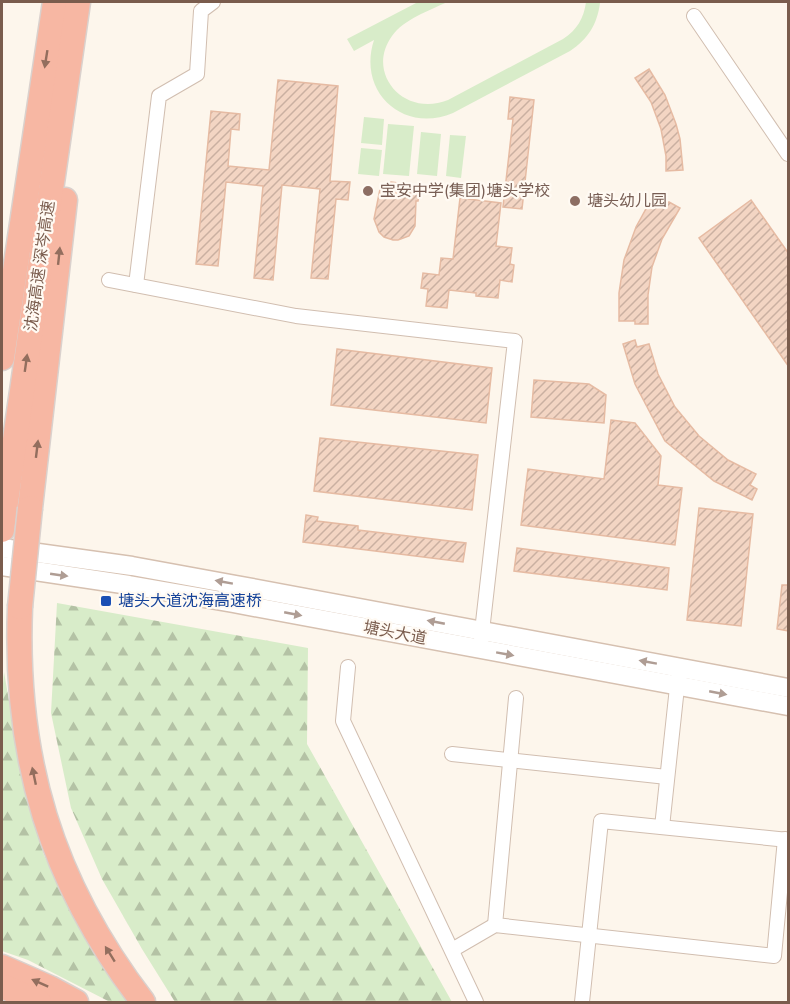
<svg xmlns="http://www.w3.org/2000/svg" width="790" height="1004" viewBox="0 0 790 1004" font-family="'Nunito Sans','Noto Sans SC',sans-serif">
  <defs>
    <pattern id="forest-firs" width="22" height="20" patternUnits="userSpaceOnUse" patternTransform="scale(1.5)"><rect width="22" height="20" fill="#d8ecc9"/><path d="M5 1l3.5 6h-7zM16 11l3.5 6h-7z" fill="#b4c2a5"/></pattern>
    <pattern id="building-hatch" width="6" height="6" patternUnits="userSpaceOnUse" patternTransform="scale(1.5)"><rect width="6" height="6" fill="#f3d5c3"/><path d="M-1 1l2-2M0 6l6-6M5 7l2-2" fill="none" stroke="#cab0a1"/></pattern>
  </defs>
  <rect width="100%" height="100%" fill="#fdf6ec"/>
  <g fill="url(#forest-firs)">
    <polygon points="57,603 308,648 307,744 452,1002 175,1002 142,949 102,879 71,808 51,713"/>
    <polygon points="4,672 25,792 44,855 69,908 98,955 130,1002 110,1002 28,960 2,951 2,696"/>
  </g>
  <g fill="#d8ecc9">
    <path d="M418,2H447C429,11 404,19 392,36C365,73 404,118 448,100L563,39C577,30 584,18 586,2H600V3C597,25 588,39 570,51L453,113C403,134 357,92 374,40L354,51L347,39Z"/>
    <polygon points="364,117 384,119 382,145 361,143"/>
    <polygon points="388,124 414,126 409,176 383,174"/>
    <polygon points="421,132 441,134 437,176 417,174"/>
    <polygon points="450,135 466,136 461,178 446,176"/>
    <polygon points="361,148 382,150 379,176 358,174"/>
  </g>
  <g fill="url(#building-hatch)" stroke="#e6bba3" stroke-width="1.5">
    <polygon points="649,69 665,95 676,124 680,139 683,170 666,171 666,156 661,129 651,102 635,78"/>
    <polygon points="278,80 338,86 330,181 350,182 348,200 336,199 328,279 311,278 320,189 282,185 273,280 254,278 263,186 226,182 218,266 196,264 211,111 240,114 239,130 231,129 228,166 269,170"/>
    <polygon points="510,97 534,100 522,209 503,207 513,119 508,119"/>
    <polygon points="391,182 420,186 418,201 416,201 415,226 409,236 398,240 393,240 384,237 379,232 374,219 380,189 390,190"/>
    <polygon points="653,196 667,204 669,202 680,208 662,239 652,267 648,295 648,324 635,324 635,321 619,321 619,293 624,260 636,227"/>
    <polygon points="460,198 501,203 496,246 512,248 510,264 514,265 512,282 500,280 498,298 476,296 476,293 449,290 447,308 426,306 428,289 421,288 423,273 439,275 441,258 453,259"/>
    <polygon points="751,200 789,254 789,367 699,238"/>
    <polygon points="635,340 637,347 649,344 658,374 675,407 699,436 728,460 756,474 750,485 757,489 752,500 714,481 665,441 635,384 623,344"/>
    <polygon points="337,349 492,368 486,423 331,405"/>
    <polygon points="534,380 589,384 606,395 604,423 531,417"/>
    <polygon points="611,420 635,423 661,456 658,485 682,488 675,545 521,525 528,469 604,479"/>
    <polygon points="320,438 478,455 472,510 314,491"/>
    <polygon points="699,508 753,514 741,626 687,620"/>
    <polygon points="306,515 318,517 317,521 358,526 358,530 466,543 463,562 303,542"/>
    <polygon points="517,548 669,568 667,590 514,571"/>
    <polygon points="782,585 789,585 789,631 777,629"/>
  </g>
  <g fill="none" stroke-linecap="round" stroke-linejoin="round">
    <defs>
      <g id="minor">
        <polyline points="694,16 788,154"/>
        <polyline points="109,280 296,316 515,341 481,640"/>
        <polyline points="136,285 159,96 197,74 201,11 213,2"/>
        <polyline points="348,667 343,721 476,1002"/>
        <polyline points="452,754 667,777"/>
        <polyline points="662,827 678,678"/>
        <polyline points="495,925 516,698"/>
        <polyline points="452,950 495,925 774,956 785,839"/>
        <polyline points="582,1002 601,821 788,840"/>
      </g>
      <g id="secondary">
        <polyline points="2,548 132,566 236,585 788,688"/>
        <polyline points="2,566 129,585 233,603 788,706"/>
      </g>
      <g id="motorway">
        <polyline points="2,358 55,2"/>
        <polyline points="30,508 65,200"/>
        <polyline points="2,530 78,2"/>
        <path d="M20,607C14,758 51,882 143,1002"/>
        <polyline points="2,967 50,988 76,1002"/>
        <polyline points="2,986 39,1002"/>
      </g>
    </defs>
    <use href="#minor" stroke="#d1beb0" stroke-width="16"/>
    <use href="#secondary" stroke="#d6c0b0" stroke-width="21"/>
    <use href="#motorway" stroke="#dad1cd" stroke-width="27"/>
    <use href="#minor" stroke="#fff" stroke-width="14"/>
    <use href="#secondary" stroke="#fff" stroke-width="18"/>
    <use href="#motorway" stroke="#f7b7a3" stroke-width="24"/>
    <defs>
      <polyline id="motorway-bridge" points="20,607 30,508"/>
    </defs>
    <use href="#motorway-bridge" stroke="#dad1cd" stroke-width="27" stroke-linecap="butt"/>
    <use href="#motorway-bridge" stroke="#f7b7a3" stroke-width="24"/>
  </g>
  <defs><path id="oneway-solid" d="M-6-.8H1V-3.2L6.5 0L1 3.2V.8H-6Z" transform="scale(1.5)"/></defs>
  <g fill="#936e5e">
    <use href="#oneway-solid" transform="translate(46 59) rotate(99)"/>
    <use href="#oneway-solid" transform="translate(59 256) rotate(-84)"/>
    <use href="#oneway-solid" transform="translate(26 363) rotate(-82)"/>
    <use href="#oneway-solid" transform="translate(37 449) rotate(-83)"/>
    <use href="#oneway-solid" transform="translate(34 776) rotate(-102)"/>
    <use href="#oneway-solid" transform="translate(110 954) rotate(-122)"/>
    <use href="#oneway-solid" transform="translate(40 983) rotate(-156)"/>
  </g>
  <g fill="#af9d94">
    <use href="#oneway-solid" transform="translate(59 575) rotate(8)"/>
    <use href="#oneway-solid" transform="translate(224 582) rotate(-170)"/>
    <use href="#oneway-solid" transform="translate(293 614) rotate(11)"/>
    <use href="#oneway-solid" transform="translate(436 622) rotate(-169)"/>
    <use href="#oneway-solid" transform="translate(505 654) rotate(10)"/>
    <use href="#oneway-solid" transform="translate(648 662) rotate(-170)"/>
    <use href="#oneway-solid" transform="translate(718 693) rotate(11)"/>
  </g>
  <g fill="#8d6e63" stroke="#fffaf3" stroke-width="2">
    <circle cx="368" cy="191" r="6"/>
    <circle cx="575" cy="201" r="6"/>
  </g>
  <rect fill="#1a4fb4" stroke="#fffaf3" stroke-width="2" x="100" y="595" width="12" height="12" rx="3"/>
  <g text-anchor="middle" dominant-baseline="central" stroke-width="4.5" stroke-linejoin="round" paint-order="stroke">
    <g font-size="16" fill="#785e54" stroke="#fffaf3" text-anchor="start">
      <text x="380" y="191">宝安中学(集团)塘头学校</text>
      <text x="587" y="201">塘头幼儿园</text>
    </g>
    <g font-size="16" fill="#7a5c4d" stroke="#fffaf3">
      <text transform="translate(40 266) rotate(-82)">沈海高速 深岑高速</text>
      <text transform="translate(395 633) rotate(11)">塘头大道</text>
    </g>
    <g font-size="16" fill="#164399" stroke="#fffaf3" text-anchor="start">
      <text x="118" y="601">塘头大道沈海高速桥</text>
    </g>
  </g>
  <rect width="790" height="1004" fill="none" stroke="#7a5c4d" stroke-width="6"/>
</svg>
